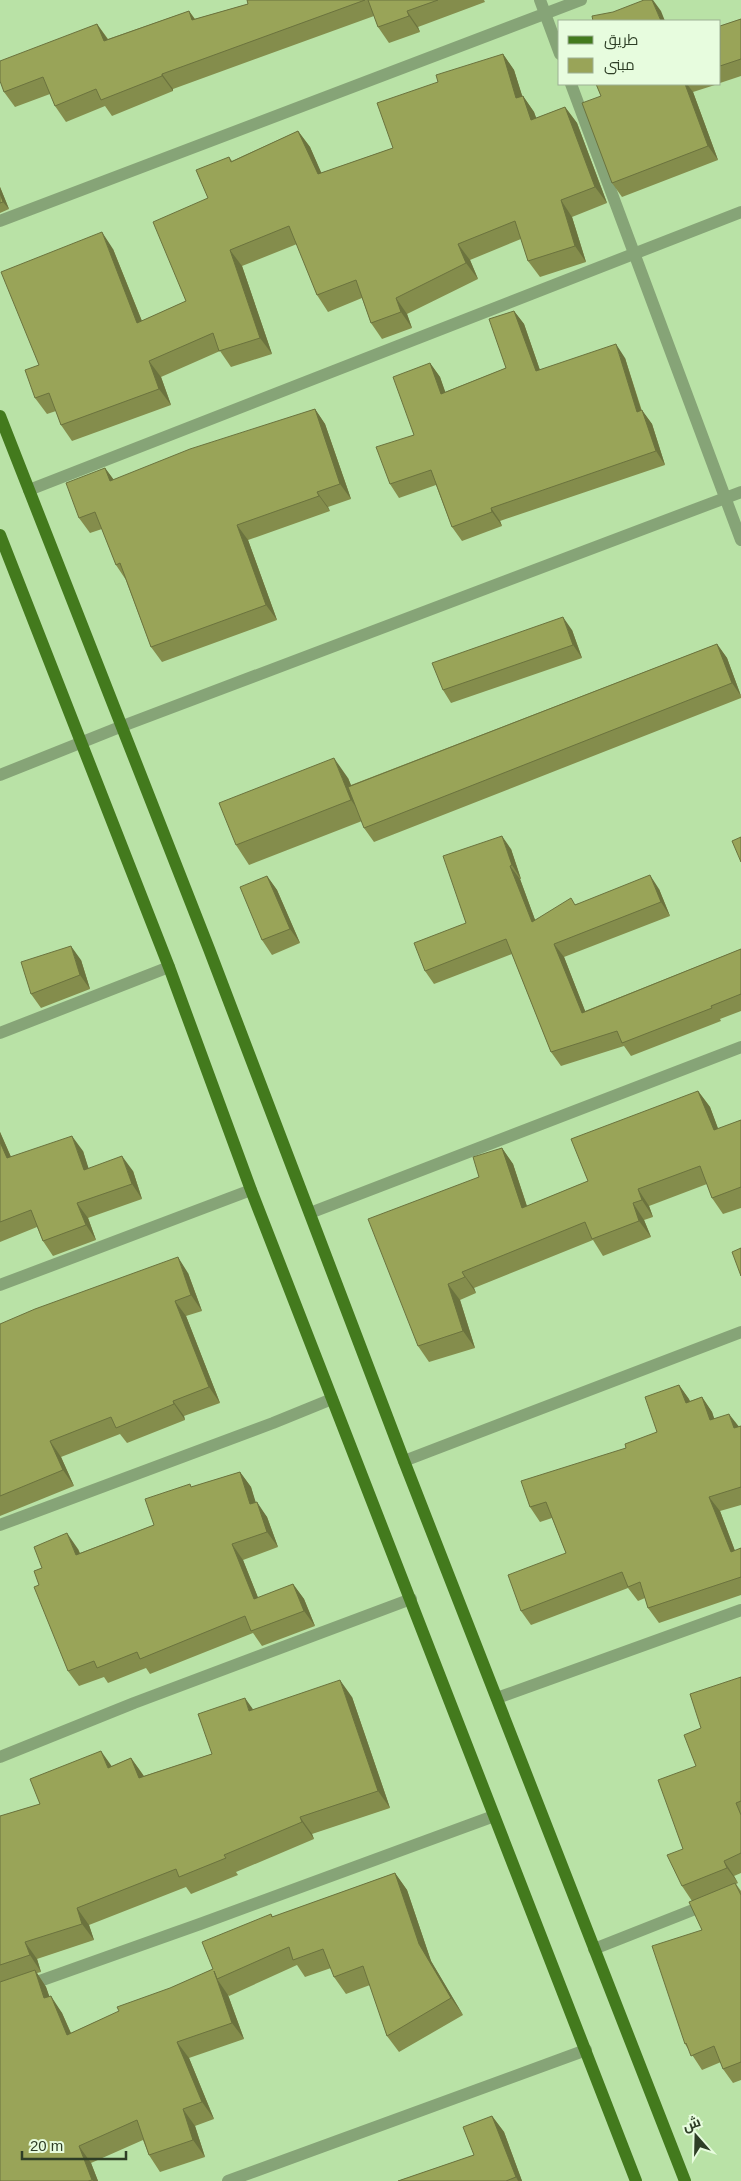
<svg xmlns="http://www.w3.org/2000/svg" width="741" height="2181" font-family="Helvetica,Cairo,sans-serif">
	<rect width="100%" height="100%" fill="#b9e2a6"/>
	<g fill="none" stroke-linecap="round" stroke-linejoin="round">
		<!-- minor -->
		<path stroke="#86a477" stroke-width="12" d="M540,0L560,54
			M571,84L741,540
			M0,221L581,0
			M29,490L741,212
			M120,727L741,492
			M0,1033L169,967
			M310,1213L741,1047
			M0,1285L251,1190
			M404,1461L741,1332
			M0,1525L273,1423L332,1399
			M497,1698L741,1610
			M0,1757L134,1703L411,1599
			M594,1949L708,1904
			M0,1995L200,1924L494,1816
			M228,2181L586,2050"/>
		<!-- tertiary -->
		<path stroke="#86a477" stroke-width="12" d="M0,775L120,727"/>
		<!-- primary -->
		<path stroke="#437a1d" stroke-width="12" d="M0,416L209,949L404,1461L685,2181
			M0,535L169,967L251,1190L636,2181"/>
	</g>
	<!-- wall -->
	<path fill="#848d4c" d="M248,0H484L485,2L418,27L420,32L389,43L378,27L374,16L173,89V91L112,116L105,106L66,122L55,106L50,94L15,107L4,92L97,24L108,39L189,11L195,19L248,4Z
		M741,19V76L720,83V26Z
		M503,54L514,70L522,96H523L534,112L536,118L565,107L577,123L607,203L572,217L586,262L540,277L528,261L521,239L470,260L478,279L407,314L412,328L382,339L371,323L362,298L328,312L317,295L297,244L242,266L272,354L231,367L220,351L161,377L171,405L72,441L61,425L56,411L47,414L35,398L39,365L113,249L142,321L186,301L208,198L229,157L232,161L298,131L310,147L321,173L393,148L438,82Z
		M596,84H718L693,92L718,160L622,197L612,183L601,96Z
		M0,187L9,209L0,213Z
		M514,311L524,324L540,370L625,358L642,411L652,424L665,465L500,521L502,526L462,541L452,527L436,485L399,498L390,484L414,435L430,363L440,377L445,392L506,368Z
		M315,409L325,424L351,499L328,507L330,511L248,540L277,620L162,662L151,647L126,580L116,565L102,529L90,533L79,518L105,468L114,480Z
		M572,630L582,658L451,703L443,690Z
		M717,644L727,658L741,696V698L374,842L364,828L362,821L249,865L236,845L348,778L351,785Z
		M511,849L521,879H520L535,920L576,904L659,889L670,916L564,957L585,1011L741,949V1011L720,1019L721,1021L631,1056L624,1046L561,1066L551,1052L512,954L434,984L425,971L466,923Z
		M267,876L277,890L300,943L272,955L262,940Z
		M81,960L90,989L41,1008L31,994Z
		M698,1091L710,1107L718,1129L741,1120V1208L723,1214L712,1198L707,1184L649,1206L653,1217L644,1220L651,1237L603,1256L593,1240L474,1288L476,1293L460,1300L475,1348L429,1362L418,1346L479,1177L502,1148L513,1164L527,1206L588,1181Z
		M0,1132L11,1157L83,1151L88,1168L133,1171L142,1199L88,1218L96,1240L53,1256L43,1241L37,1227L0,1242Z
		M188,1273L202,1311L186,1316L220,1403L184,1416L185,1420L127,1443L120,1434L61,1457L74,1486L0,1516V1324Z
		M679,1385L690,1401L702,1397L712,1412L714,1419L739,1427L741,1426V1505L720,1511L735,1551L741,1548V1595L659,1623L648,1608L645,1598L638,1601L628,1588L531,1625L521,1611L566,1553L552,1518L540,1522L530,1507L626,1448L657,1432Z
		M240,1472L251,1487L255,1502L267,1517L278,1547L243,1560L258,1598L293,1584L304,1599L315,1626L262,1646L253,1633L150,1674L146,1668L108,1683L104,1677L79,1686L68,1671L39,1585L42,1568L78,1549L80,1553L154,1525L192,1487Z
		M741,1677V1873L734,1876L738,1883L736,1884L741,1891V2080L733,2083L723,2069L721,2062L702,2070L685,2044L702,1930L692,1901L682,1886L683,1849L696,1766L701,1728Z
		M352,1697L390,1808L312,1834L314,1839L236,1872L238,1875L191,1894L186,1887L89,1925L94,1940L37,1959L41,1972L37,1973L46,1987L49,1996L62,2013L71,2033L213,1969L271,1914L273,1917L395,1873L407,1890L431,1961L463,2015L399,2052L387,2036L370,1985L346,1994L334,1977L331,1968L305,1977L297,1965L229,1996L228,1995L244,2039L189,2058L214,2119L195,2126L205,2157L160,2172L149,2155L143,2140L91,2163L98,2181H0V1816L40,1804L112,1766L131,1758L144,1776L212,1754L253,1710Z
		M492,2116L504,2132L522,2181H398L474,2155Z"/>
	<!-- shaded-wall -->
	<path fill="#6b733e" d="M652,0H653L661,11L665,21H661Z
		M189,11L200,27L192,20Z
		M407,11L418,27L420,32L409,16Z
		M97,24L108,40L104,41Z
		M503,54L514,70L528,114L516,98Z
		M162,74L173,89V91L162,76Z
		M685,84H687L693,92L718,160L708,146Z
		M523,96L534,112L543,136L531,120Z
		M565,107L577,123L607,203L595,187Z
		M298,131L310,147L329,190L318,174Z
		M0,187L9,209L3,202L0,193Z
		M561,200L572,217L586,262L575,246Z
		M102,232L113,249L149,339L137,323Z
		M458,244L470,260L478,279L466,263Z
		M230,250L242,266L272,354L260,338Z
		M396,298L407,314L412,328L401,312Z
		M514,311L524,324L545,385L536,371Z
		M616,344L625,358L646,426L637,412Z
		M149,361L161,377L171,405L159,389Z
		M430,363L440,377L451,408L441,394Z
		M315,409L325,424L351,499L340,484Z
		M642,410L652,424L665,465L656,451Z
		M105,468L116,483L110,481Z
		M317,492L328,507L330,511L319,496Z
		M491,508L500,521L502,526L492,512Z
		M237,525L248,540L277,620L266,605Z
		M563,617L572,630L582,658L573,645Z
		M717,644L727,658L741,696L732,683Z
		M334,758L348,778L365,820L351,800Z
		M502,836L511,849L521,879L512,865Z
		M510,866L520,879L541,936L532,922Z
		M650,875L659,889L670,916L661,902Z
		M267,876L277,890L300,943L290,929Z
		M554,944L564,957L591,1026L582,1013Z
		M71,946L81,960L90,989L80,975Z
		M698,1091L710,1107L725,1147L714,1130Z
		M0,1132L18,1173L7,1158L0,1142Z
		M72,1136L83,1151L94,1185L84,1170Z
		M502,1148L513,1164L533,1225L522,1208Z
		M122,1156L133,1171L142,1199L132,1184Z
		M638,1189L649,1206L653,1217L642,1200Z
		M77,1203L88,1218L96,1240L86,1225Z
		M633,1203L644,1220L651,1237L639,1221Z
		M178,1257L188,1273L202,1311L191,1295Z
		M462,1272L474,1288L476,1293L465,1277Z
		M448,1284L460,1300L475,1348L463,1331Z
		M175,1301L186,1316L220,1403L209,1387Z
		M679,1385L689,1399L696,1417L686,1403Z
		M702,1397L712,1412L720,1435L710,1420Z
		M173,1401L184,1416L185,1420L174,1404Z
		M729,1414L740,1428H734Z
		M50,1441L61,1457L74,1486L63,1470Z
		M240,1472L251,1487L261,1519L250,1504Z
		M709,1497L720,1511L741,1567L731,1552Z
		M257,1502L267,1517L278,1547L267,1532Z
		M67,1533L78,1549L86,1570L76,1555Z
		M232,1544L243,1560L265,1615L254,1599Z
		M293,1584L304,1599L315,1626L304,1611Z
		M340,1680L352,1697L390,1808L378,1791Z
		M245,1698L257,1715L249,1711Z
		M101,1751L113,1768H108Z
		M131,1758L143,1775L151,1795L139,1778Z
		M300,1817L312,1834L314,1839L302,1822Z
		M724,1861L734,1876L738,1883L727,1868Z
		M395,1873L407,1890L431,1961L463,2015L451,1998L419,1944Z
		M77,1908L89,1925L94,1940L82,1924Z
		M25,1942L37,1959L41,1972L30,1955Z
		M35,1970L46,1987L56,2015L44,1998Z
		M214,1971L217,1979L228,1995L244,2039L232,2023Z
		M51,1996L62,2013L79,2052L67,2035Z
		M177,2042L189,2058L214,2119L202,2102Z
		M183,2109L195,2126L205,2157L193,2140Z
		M492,2116L504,2132L522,2181H518L516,2177Z
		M79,2146L91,2163L98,2181H93L92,2180Z"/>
	<!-- building -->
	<path fill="#99a458" stroke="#6b733e" d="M247,0H365L162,74V76L101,100L96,89L55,106L43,77L4,92L0,81V61L97,24L104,41L189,11L192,20L248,4Z
		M368,0H438L407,11L409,16L378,27Z
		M644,0H652L661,21H593L592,16L613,12Z
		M741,19V59L720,66V26Z
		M503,54L516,98L523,96L531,120L565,107L595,187L561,200L575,246L528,261L515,221L458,244L466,263L396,298L401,312L371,323L356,280L317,295L289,226L230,250L260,338L219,351L213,333L149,361L159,389L61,425L49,393L35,398L25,370L39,365L1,272L102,232L137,323L186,301L153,222L208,198L196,170L229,157L231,162L298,131L318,174L393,148L377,103L438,82L436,75Z
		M596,84H685L708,146L612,183L582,103L601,96Z
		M0,193L3,202L0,203Z
		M514,311L536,371L616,344L637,412L642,410L656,451L491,508L492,512L452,527L431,470L390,484L376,447L414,435L393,377L430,363L441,394L506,368L489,319Z
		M315,409L340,484L317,492L319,496L237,525L266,605L151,647L120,563L116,565L95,512L79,518L66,483L105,468L110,481L190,449Z
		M563,617L573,645L443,690L432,663Z
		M717,644L732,683L364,828L348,787Z
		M334,758L351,800L236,845L219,803Z
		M502,836L512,865L510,866L532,922L571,898L575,905L650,875L661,902L554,944L582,1013L741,949V994L711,1006L712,1008L622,1043L617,1031L551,1052L506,939L425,971L414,943L466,923L443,856Z
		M741,837V862L732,841Z
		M267,876L290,929L262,940L240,887Z
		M71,946L80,975L31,994L21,962Z
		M698,1091L714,1130L741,1120V1187L712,1198L700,1166L638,1189L642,1200L633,1203L639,1221L592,1239L585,1222L462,1272L465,1277L448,1284L463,1331L418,1346L368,1219L479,1177L473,1157L502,1148L522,1208L588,1181L571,1139Z
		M72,1136L84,1170L122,1156L132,1184L77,1203L86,1225L43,1241L31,1210L0,1222V1142L7,1158Z
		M741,1248V1276L732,1252Z
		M178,1257L191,1295L175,1301L209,1387L173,1401L174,1404L116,1428L111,1417L50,1441L63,1470L0,1496V1324L35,1309Z
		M679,1385L686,1403L702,1397L710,1420L729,1414L734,1428L741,1426V1487L709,1497L731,1552L741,1548V1577L648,1608L640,1582L628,1587L622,1572L521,1611L508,1575L566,1553L546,1502L530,1507L521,1481L626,1448L625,1444L657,1432L645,1397Z
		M240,1472L250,1504L257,1502L267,1532L232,1544L254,1599L293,1584L304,1611L251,1631L245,1616L140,1659L137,1652L97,1668L94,1661L68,1671L34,1587L39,1585L34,1571L42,1568L34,1547L67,1533L76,1555L154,1525L145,1499L190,1484L191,1487Z
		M741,1677V1801L736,1803L741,1815V1853L724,1861L727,1868L682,1886L667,1855L683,1849L658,1780L696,1766L684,1735L701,1728L690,1694Z
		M340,1680L378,1791L300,1817L302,1822L224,1855L226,1858L179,1877L176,1869L77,1908L82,1924L25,1942L30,1955L0,1965V1816L40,1804L30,1779L101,1751L108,1768L131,1758L139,1778L212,1754L198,1714L245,1698L249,1711Z
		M395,1873L419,1944L451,1998L387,2036L363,1966L334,1977L323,1949L293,1960L289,1947L217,1979L214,1971L232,2023L177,2042L202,2102L183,2109L193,2140L149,2155L137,2120L79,2146L92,2180L88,2181H0V1982L35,1970L44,1998L51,1996L67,2035L119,2011L117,2007L170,1988L213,1969L202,1942L271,1914L272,1917Z
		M735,1883L741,1895V2062L723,2069L714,2046L691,2056L686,2043L685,2044L652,1946L702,1930L689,1902Z
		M492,2116L516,2177L506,2181H398L474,2155L463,2127Z"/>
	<!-- legend -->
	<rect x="558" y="20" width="162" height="65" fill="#e7fcde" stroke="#9db094"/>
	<rect x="568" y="36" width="25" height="8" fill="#437a1d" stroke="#9db094"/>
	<text x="604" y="45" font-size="15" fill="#2e3e26">طريق</text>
	<rect x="568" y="58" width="25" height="15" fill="#99a458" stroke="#9db094"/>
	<text x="604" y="70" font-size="15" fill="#2e3e26">مبنى</text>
	<!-- north arrow -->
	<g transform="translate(696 2136) rotate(340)" stroke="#e7fcde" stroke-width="4" paint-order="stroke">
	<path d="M0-4L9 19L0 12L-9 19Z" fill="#2e3e26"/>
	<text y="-8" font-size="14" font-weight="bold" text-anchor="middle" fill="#2e3e26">ش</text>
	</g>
	<!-- scale -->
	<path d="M22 2151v8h104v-8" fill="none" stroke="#2e3e26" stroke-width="2.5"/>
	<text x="30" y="2151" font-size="15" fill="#2e3e26" stroke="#e7fcde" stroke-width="4" paint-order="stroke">20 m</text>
</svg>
